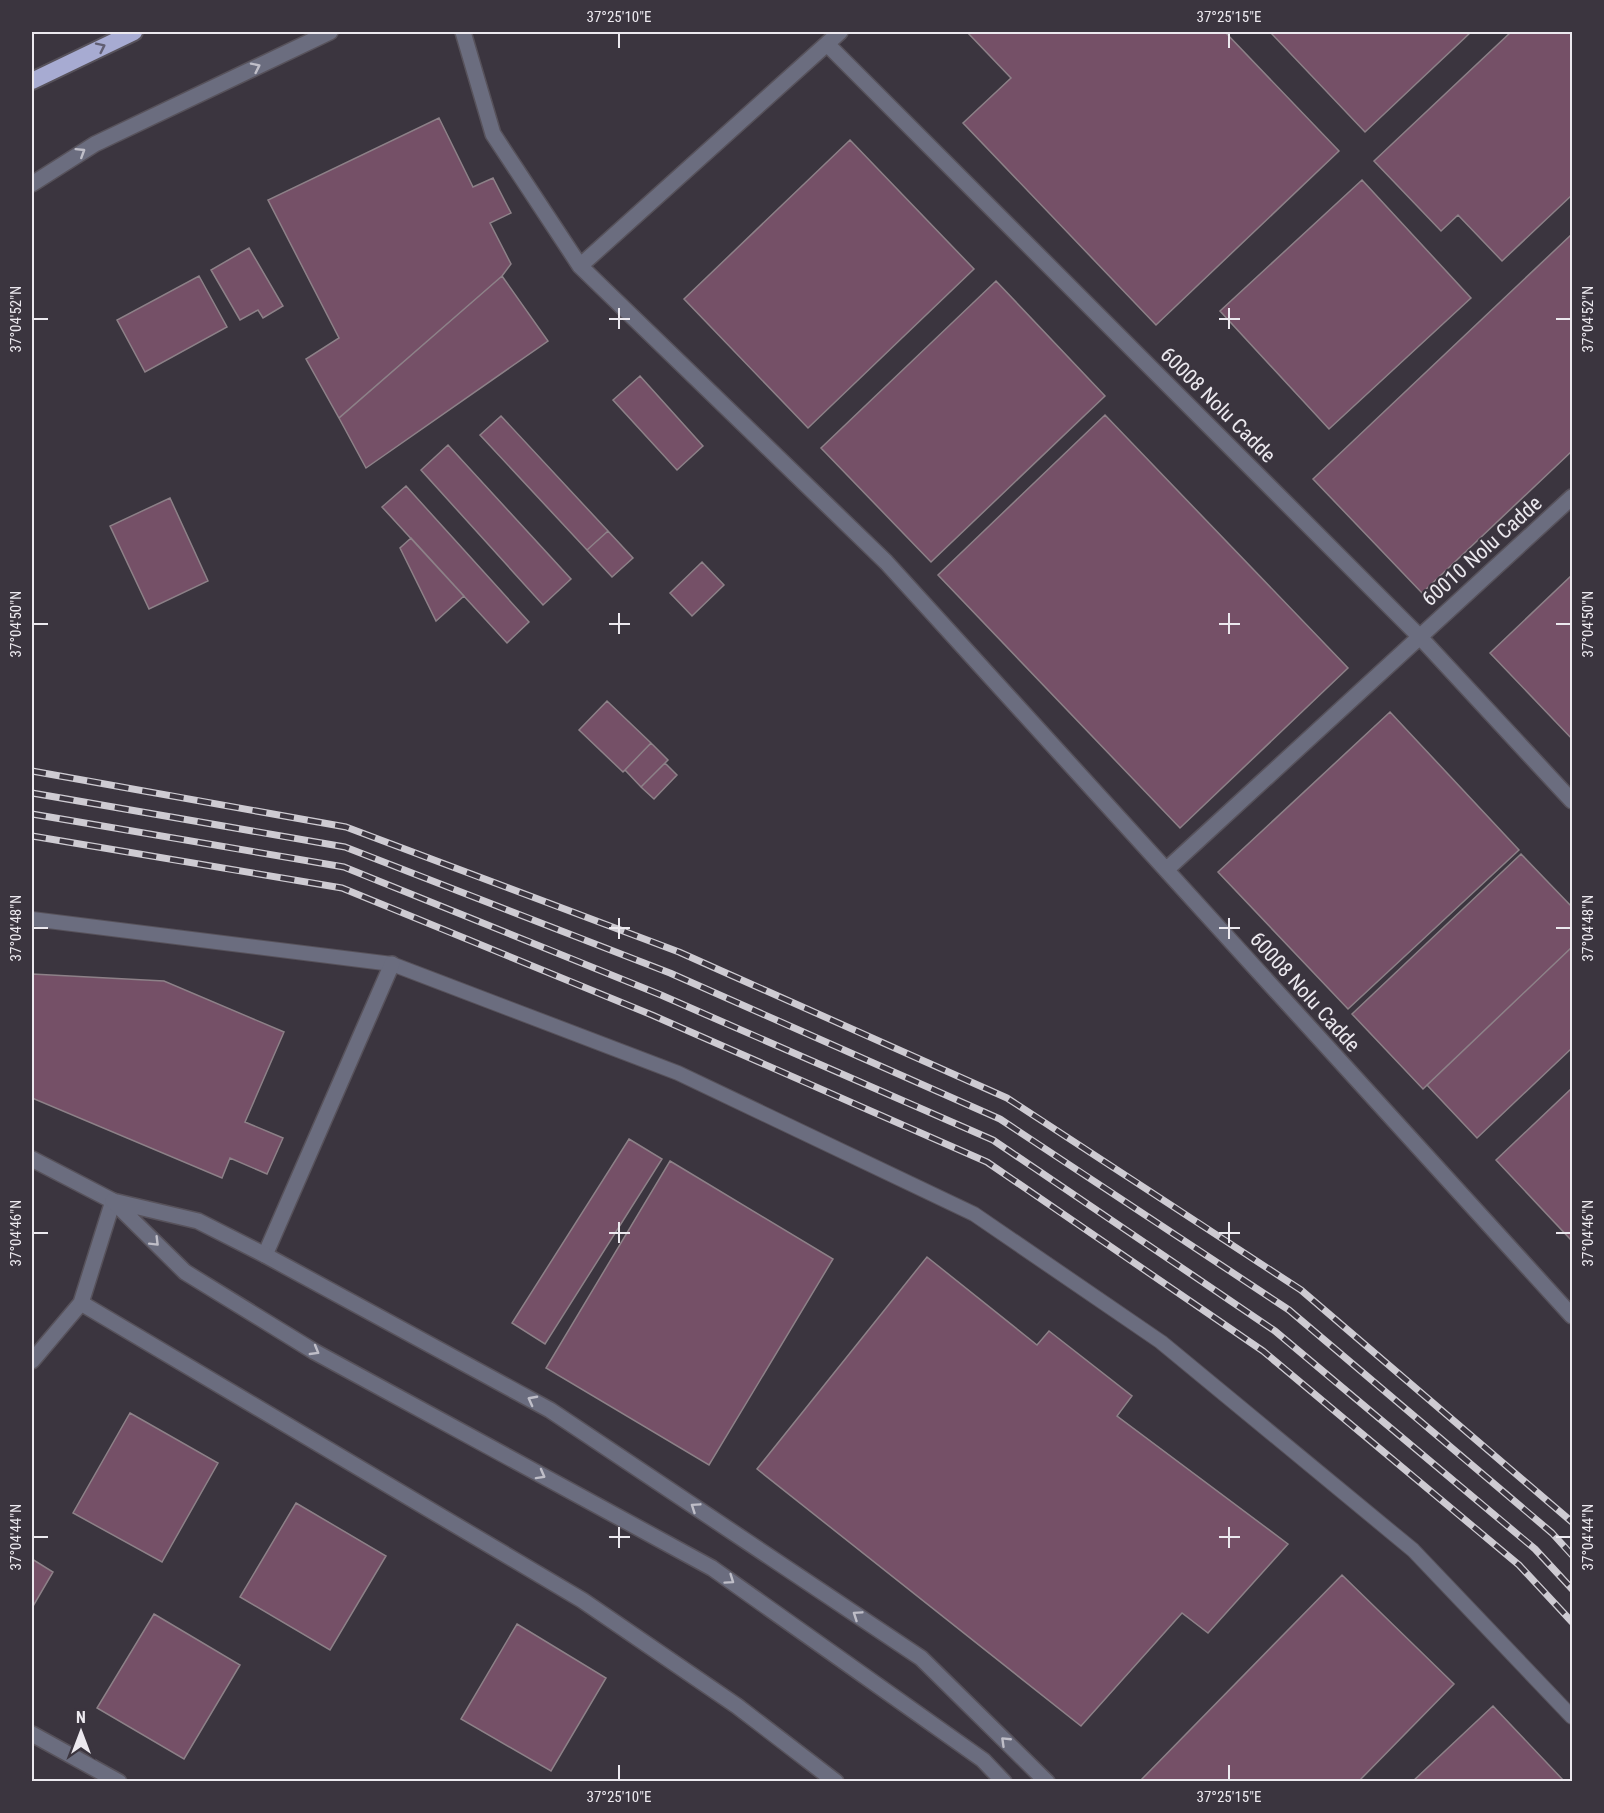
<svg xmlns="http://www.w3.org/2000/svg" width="1604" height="1813" font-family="'Roboto Condensed',sans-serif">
	<rect width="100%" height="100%" fill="#3b353f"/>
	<!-- building -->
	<path fill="#755067" stroke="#8d8188" stroke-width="1.5" d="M967,32H1225L1339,151L1156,325L963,123L1011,78Z
		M1270,32H1471L1365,132Z
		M1511,32H1572V195L1502,261L1458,215L1441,231L1374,161Z
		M439,118L473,187L493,178L511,213L490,223L511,264L502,276L339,418L306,359L339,338L268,200Z
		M850,140L974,269L808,428L684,299Z
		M1362,180L1471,298L1329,429L1220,311Z
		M1572,234V451L1422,593L1313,479Z
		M249,248L283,306L263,318L258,310L240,320L211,270Z
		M199,276L227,327L145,372L117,320Z
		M502,276L548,341L366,468L339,418Z
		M996,281L1105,396L931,562L821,448Z
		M640,376L703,446L677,470L613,400Z
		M1105,415L1348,668L1180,828L938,575Z
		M501,416L608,531L587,550L480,435Z
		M448,445L571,579L543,605L421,470Z
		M406,486L529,622L507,643L382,507Z
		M170,498L208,581L149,609L110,526Z
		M608,531L633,558L612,577L587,550Z
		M411,538L464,596L436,621L400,548Z
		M702,562L724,585L692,616L670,593Z
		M1572,575V739L1490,653Z
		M607,701L651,743L623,772L579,730Z
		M1390,712L1519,850L1348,1009L1218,872Z
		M651,743L668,760L641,787L625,770Z
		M665,763L677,775L654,799L641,787Z
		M1521,854L1572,907V947L1423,1089L1352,1014Z
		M1572,947V1048L1477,1138L1427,1085Z
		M32,974L164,981L284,1032L245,1122L283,1138L267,1174L230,1158L222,1178L32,1098Z
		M1572,1088V1241L1496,1160Z
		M629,1139L662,1159L545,1344L512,1323Z
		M670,1161L833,1259L709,1465L546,1368Z
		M927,1257L1037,1345L1049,1331L1132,1396L1117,1416L1288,1544L1208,1633L1182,1613L1081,1726L757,1469Z
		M130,1413L218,1463L162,1562L73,1513Z
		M296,1503L386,1556L330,1650L240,1597Z
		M32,1559L53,1572L32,1608Z
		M1342,1575L1454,1684L1358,1782H1139Z
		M154,1614L240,1665L184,1759L97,1708Z
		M517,1624L606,1678L551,1771L461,1719Z
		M1493,1706L1565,1782H1412Z"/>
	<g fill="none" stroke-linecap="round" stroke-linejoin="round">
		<!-- service casing -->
		<g stroke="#57525b" stroke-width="16">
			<path id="service" d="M32,919L392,964L678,1073L974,1214L1161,1342L1413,1550L1572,1717"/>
		</g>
		<!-- minor casing -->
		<g stroke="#57525b" stroke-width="18">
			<path id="minor" d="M463,32L493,134L580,266L886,562L1572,1316
				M827,44L1419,636L1572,801
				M32,184L95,144L330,32
				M580,266L840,32
				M1166,870L1572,497
				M32,1159L113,1201L81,1303L32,1361
				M265,1255L392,964
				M81,1303L582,1600L737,1706L836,1782
				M32,1734L119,1782"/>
		</g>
		<!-- tertiary casing -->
		<g stroke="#57525b" stroke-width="18">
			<path id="tertiary" d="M113,1201L198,1221L265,1255L550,1410L921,1658L1047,1782
				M113,1201L185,1272L315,1352L712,1568L983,1760L1004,1782"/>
		</g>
		<!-- trunk casing -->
		<g stroke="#57525b" stroke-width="20">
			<path id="trunk" d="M32,81L134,32"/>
		</g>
		<!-- service -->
		<use href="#service" stroke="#6b6d7f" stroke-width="14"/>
		<!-- minor -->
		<use href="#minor" stroke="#6b6d7f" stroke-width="15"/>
		<!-- tertiary -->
		<use href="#tertiary" stroke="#6b6d7f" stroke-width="15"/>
		<!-- trunk -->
		<use href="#trunk" stroke="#a7abd2" stroke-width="16"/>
		<!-- rail casing -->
		<g stroke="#cecbd2" stroke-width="7">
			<path id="rail" d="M32,771L346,827L679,952L1007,1098L1301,1290L1572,1522
				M32,793L345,847L670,973L1000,1119L1289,1310L1552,1533L1572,1555
				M32,814L344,867L661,995L993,1140L1275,1331L1535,1549L1572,1589
				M32,836L342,888L652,1015L987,1162L1263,1351L1519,1565L1572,1622"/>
		</g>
		<!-- rail -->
		<use href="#rail" stroke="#3b353f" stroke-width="4.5" stroke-dasharray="14" stroke-linecap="butt"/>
	</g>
	<!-- one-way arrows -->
	<defs><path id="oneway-chevron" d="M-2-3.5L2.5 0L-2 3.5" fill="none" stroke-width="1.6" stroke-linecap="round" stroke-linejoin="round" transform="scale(1.5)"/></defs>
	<use stroke="#615e72" href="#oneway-chevron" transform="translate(101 47) rotate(-26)"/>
	<g stroke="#bfbec8">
		<use href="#oneway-chevron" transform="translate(256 67) rotate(-26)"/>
		<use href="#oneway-chevron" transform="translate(81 152) rotate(-32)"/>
		<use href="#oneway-chevron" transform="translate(155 1242) rotate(45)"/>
		<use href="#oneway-chevron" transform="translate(315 1351) rotate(30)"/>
		<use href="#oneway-chevron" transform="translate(532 1400) rotate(-152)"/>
		<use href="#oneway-chevron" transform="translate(541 1475) rotate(29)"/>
		<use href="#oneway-chevron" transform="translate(695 1507) rotate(-146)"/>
		<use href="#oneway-chevron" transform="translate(730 1580) rotate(35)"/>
		<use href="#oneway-chevron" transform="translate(857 1615) rotate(-146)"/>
		<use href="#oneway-chevron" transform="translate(1005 1741) rotate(-136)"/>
	</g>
	<!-- ticks -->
	<path fill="none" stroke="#ece9ef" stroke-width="2" d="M619,33V48M1229,33V48M619,308V329M1229,308V329M33,319H48M609,319H630M1219,319H1240M1556,319H1571M619,613V634M1229,613V634M33,624H48M609,624H630M1219,624H1240M1556,624H1571M619,918V939M1229,918V939M33,928H48M609,928H630M1219,928H1240M1556,928H1571M619,1222V1243M1229,1222V1243M33,1233H48M609,1233H630M1219,1233H1240M1556,1233H1571M619,1527V1548M1229,1527V1548M33,1537H48M609,1537H630M1219,1537H1240M1556,1537H1571M619,1765V1780M1229,1765V1780"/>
	<g text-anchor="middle" stroke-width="4.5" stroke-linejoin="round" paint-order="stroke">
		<!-- street labels -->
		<g font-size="21" fill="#ece9ef" stroke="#3b353f">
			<text transform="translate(1218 405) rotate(45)" y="7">60008 Nolu Cadde</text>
			<text transform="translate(1482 551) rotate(-42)" y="7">60010 Nolu Cadde</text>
			<text transform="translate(1305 992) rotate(48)" y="7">60008 Nolu Cadde</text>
		</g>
	</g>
	<!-- border -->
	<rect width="1604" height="1813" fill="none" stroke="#3b353f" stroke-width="66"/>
	<!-- north arrow -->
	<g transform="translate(81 1732)" stroke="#3b353f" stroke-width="4.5" paint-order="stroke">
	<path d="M0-4.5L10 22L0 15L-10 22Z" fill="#ece9ef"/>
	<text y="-9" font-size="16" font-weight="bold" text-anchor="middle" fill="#ece9ef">N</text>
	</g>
	<rect x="33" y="33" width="1538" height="1747" fill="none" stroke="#ece9ef" stroke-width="2"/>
	<g font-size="15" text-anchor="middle" fill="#ece9ef">
		<text x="619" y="22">37°25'10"E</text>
		<text x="1229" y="22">37°25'15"E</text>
		<text transform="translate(16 319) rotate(-90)" y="5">37°04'52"N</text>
		<text transform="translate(1588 319) rotate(-90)" y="5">37°04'52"N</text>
		<text transform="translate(16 624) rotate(-90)" y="5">37°04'50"N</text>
		<text transform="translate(1588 624) rotate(-90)" y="5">37°04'50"N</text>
		<text transform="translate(16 928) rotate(-90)" y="5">37°04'48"N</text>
		<text transform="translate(1588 928) rotate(-90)" y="5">37°04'48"N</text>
		<text transform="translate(16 1233) rotate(-90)" y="5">37°04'46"N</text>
		<text transform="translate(1588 1233) rotate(-90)" y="5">37°04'46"N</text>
		<text transform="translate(16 1537) rotate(-90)" y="5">37°04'44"N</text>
		<text transform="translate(1588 1537) rotate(-90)" y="5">37°04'44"N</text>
		<text x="619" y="1802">37°25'10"E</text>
		<text x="1229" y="1802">37°25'15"E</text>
	</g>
</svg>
